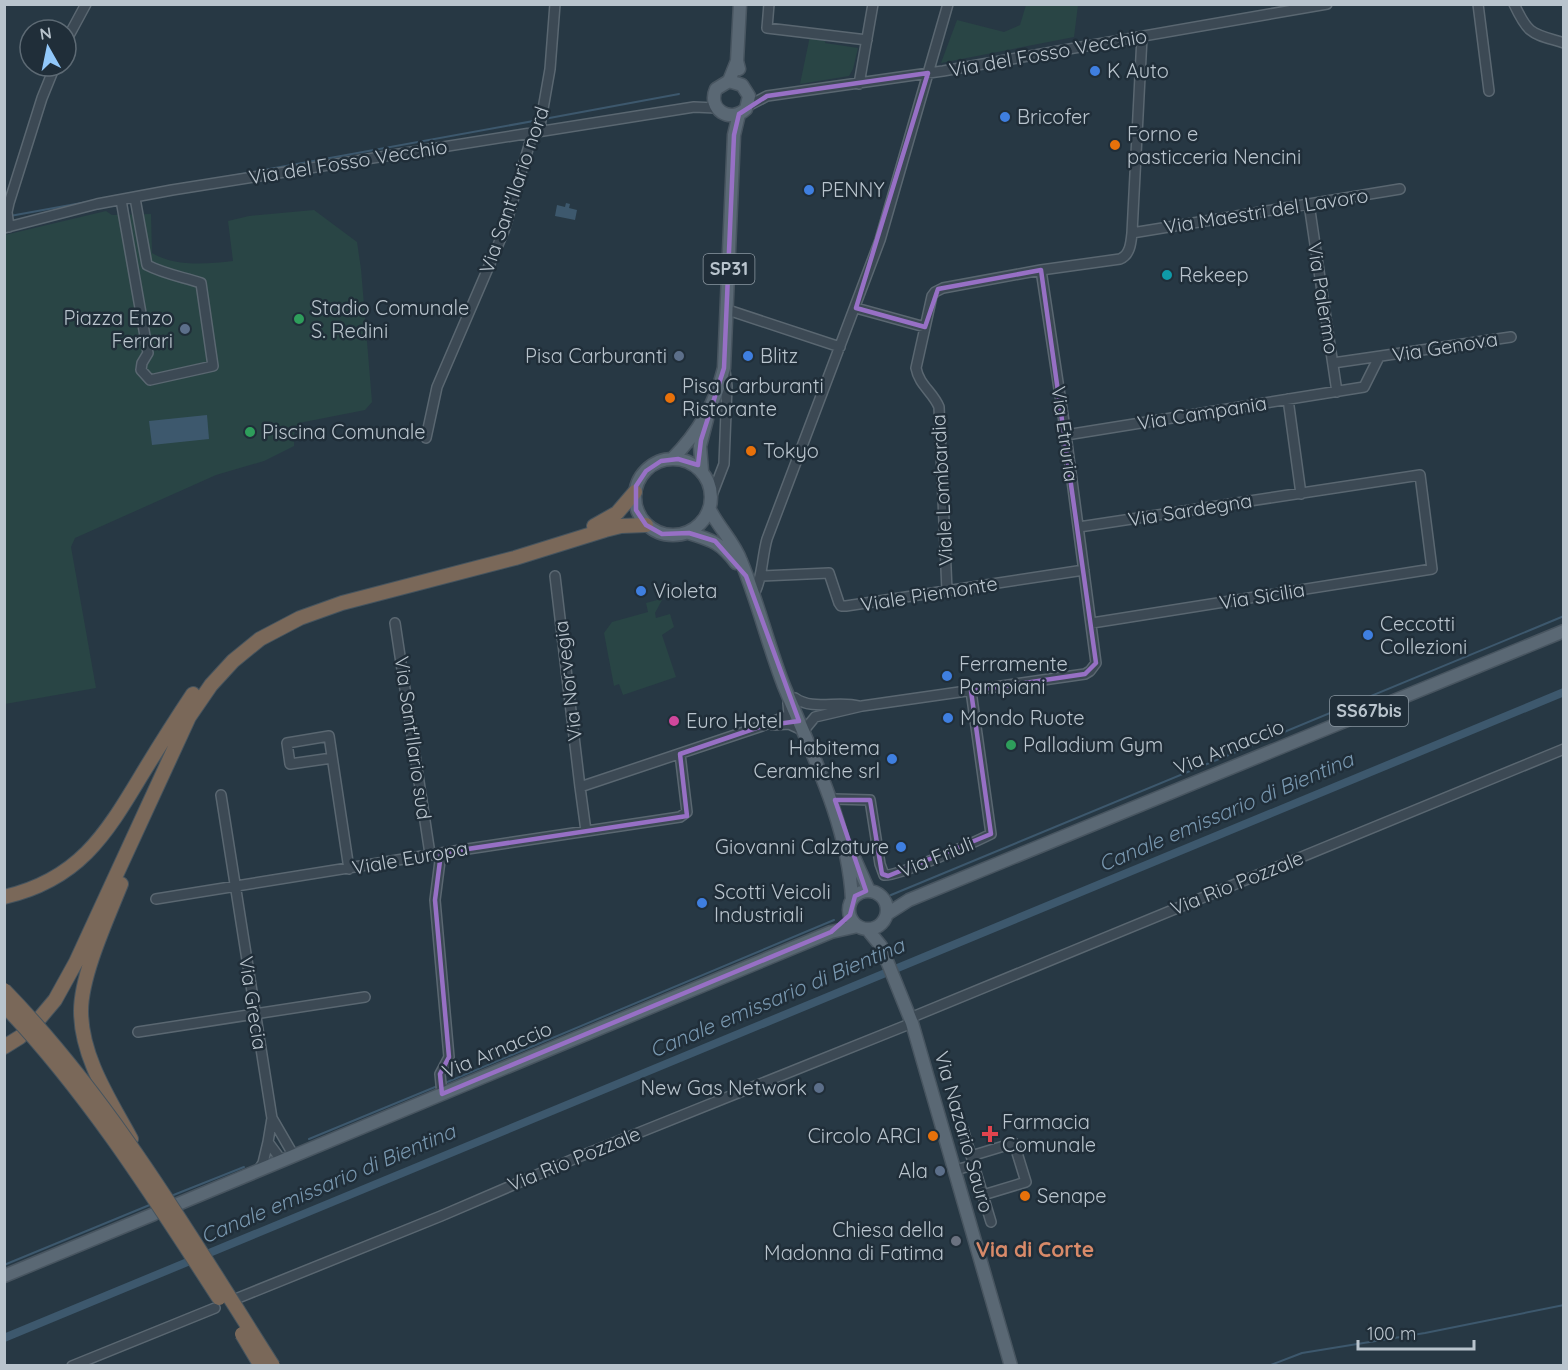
<svg xmlns="http://www.w3.org/2000/svg" width="1568" height="1370" font-family="Quicksand,sans-serif">
	<rect width="100%" height="100%" fill="#273844"/>
	<!-- green -->
	<path fill="#294545" d="M1026,5H1078L1074,37L941,63L957,20L1004,32L1020,25Z
		M810,36L826,39L825,43L858,48L853,69L849,76L800,84Z
		M314,210L357,242L361,269L372,402L365,410L299,423L294,434V446L264,461L216,475L75,538L71,547L96,688L5,704V235L106,211L112,215L151,214L152,253C175,267 207,264 233,261L228,221L249,216Z
		M658,588L662,600L655,613L656,618L670,614L674,627L662,635L676,677L623,695L619,684L614,686L604,633L612,622L648,612L646,603L657,600Z"/>
	<!-- water -->
	<path fill="#3d586d" d="M566,203L570,204L569,208L577,210L575,220L555,216L557,205L565,207Z
		M207,415L209,439L152,445L149,421Z"/>
	<g fill="none" stroke-linecap="round" stroke-linejoin="round">
		<!-- stream -->
		<path stroke="#3d586d" stroke-width="2" d="M544,119L679,94
			M220,178L539,120
			M10,216L87,202
			M891,895L1564,616
			M445,1083L834,920
			M309,1139L440,1085
			M171,1196L244,1167
			M4,1265L152,1204
			M1268,1366L1302,1353L1425,1333L1564,1305"/>
		<!-- canal -->
		<path stroke="#3d586d" stroke-width="8" d="M4,1338L1564,692"/>
		<!-- minor casing -->
		<g stroke="#5a6771" stroke-width="12">
			<path id="minor" d="M769,4L767,28L867,40
				M1478,4L1489,91
				M1514,4C1529,36 1532,33 1564,43
				M66,41L86,4
				M859,84L873,4
				M748,106L767,96L943,71L1327,4
				M121,200L148,353L142,363L141,370L150,380L213,366L201,283C183,277 164,274 147,265L135,198
				M1309,204L1337,392
				M9,227L7,212L9,203L42,98L55,66
				M4,228L97,204L172,190L694,107L716,108
				M1132,233L1400,189
				M856,308L925,327
				M728,310L840,347
				M1333,363L1511,337
				M1288,399L1301,494
				M1066,435L1364,387L1379,357
				M426,438L437,387L504,231L533,132L540,126L550,69L555,4
				M712,495L724,464L727,386L725,371
				M1079,527L1420,475L1432,569L1092,623
				M555,576L580,787
				M761,576L829,573L839,603L841,606H846L1084,570
				M947,591L939,407C933,392 919,385 916,368L932,296L935,292L943,288L1041,270
				M753,595C762,583 762,556 767,539L880,240L948,4
				M395,623L430,854
				M795,698C813,711 838,700 859,706
				M773,725L789,724L802,730
				M806,728L815,717L862,706L1085,674L1090,671L1096,663L1066,435L1041,270L1120,259C1130,255 1131,243 1132,233L1142,37
				M332,758L290,764L287,743L329,736L349,869
				M221,795L271,1112L272,1118L294,1156
				M834,799L870,800L880,864L884,875C897,877 975,842 991,834L971,691
				M586,831L580,787L762,726L789,715L788,703
				M441,853L435,900L449,1057L440,1074L442,1094
				M156,899L441,853L680,817L687,812L680,754
				M910,1018L1564,749
				M138,1032L365,997
				M272,1118L268,1142L279,1157L286,1160
				M963,1129L991,1222
				M971,1156L1014,1143L1026,1182L983,1195
				M955,1170L974,1165
				M258,1171L263,1163L268,1142
				M238,1298L441,1216L576,1158L912,1023
				M72,1366L215,1308"/>
		</g>
		<!-- major casing -->
		<g stroke="#485560" stroke-width="15">
			<path id="major" d="M739,69L737,61L740,4
				M729,81L742,85L749,96L746,109C730,124 707,109 716,89L729,81L737,61
				M635 497a38 38 0 1 1 76 0a38 38 0 1 1-76 0Z
				M672,459C697,434 716,402 724,368L734,135L739,114
				M702,471L700,446L707,419
				M710,510C719,528 734,542 741,561C758,602 768,645 784,686C812,754 848,825 852,899
				M689,533C712,540 721,543 736,563
				M852,853L869,891
				M849 910a19 19 0 1 1 38 0a19 19 0 1 1-38 0Z
				M887,914L909,900L1564,631
				M867,929L881,946L912,1023L1011,1366
				M178,1204L831,932L858,926
				M4,1276L154,1214"/>
		</g>
		<!-- highway casing -->
		<g stroke="#46545e" stroke-width="16">
			<path id="highway" d="M594,526L617,513L635,492
				M121,884C107,919 81,975 81,1011C81,1057 110,1100 131,1139
				M4,897C78,880 105,836 141,776C158,748 175,721 193,694
				M39,1019L55,1000L76,962L189,717L211,685L233,661L260,639L300,618L342,603L515,558L605,530L621,526L646,525
				M4,1047L20,1037"/>
		</g>
		<!-- minor -->
		<use href="#minor" stroke="#3c4954" stroke-width="9"/>
		<!-- major -->
		<use href="#major" stroke="#5a6874" stroke-width="12"/>
		<!-- highway -->
		<use href="#highway" stroke="#7a6859" stroke-width="14"/>
		<!-- highway-bridge casing -->
		<g stroke="#46545e" stroke-width="16" stroke-linecap="butt">
			<path id="highway-bridge" d="M4,990C112,1101 190,1236 273,1366
				M4,1005C88,1093 153,1196 219,1298
				M242,1334L261,1366"/>
		</g>
		<!-- highway-bridge -->
		<use href="#highway-bridge" stroke="#7a6859" stroke-width="14"/>
	</g>
	<!-- marked area -->
	<path fill="none" stroke="#9770c5" stroke-width="4.5" stroke-linejoin="round" d="M928,73L856,308L925,327L938,289L1041,270L1096,663L1085,674L971,691L991,834L888,876L882,874L870,800H835L866,891L855,896L850,915L831,932L442,1094L440,1074L449,1057L435,900L441,853L687,816L680,754L762,726L799,721L746,576L715,541L689,533L662,534L646,525L636,510V486L646,471L661,461L678,459L698,465L701,440L724,368L734,135L739,114L767,96Z"/>
	<!-- markers -->
	<g fill="#3f7fe0" stroke="#202e39" stroke-width="2">
		<circle cx="1095" cy="71" r="6"/>
		<circle cx="1005" cy="117" r="6"/>
		<circle cx="809" cy="190" r="6"/>
		<circle cx="748" cy="356" r="6"/>
		<circle cx="641" cy="591" r="6"/>
		<circle cx="1368" cy="635" r="6"/>
		<circle cx="947" cy="676" r="6"/>
		<circle cx="948" cy="718" r="6"/>
		<circle cx="892" cy="759" r="6"/>
		<circle cx="901" cy="847" r="6"/>
		<circle cx="702" cy="903" r="6"/>
	</g>
	<g fill="#e8710a" stroke="#202e39" stroke-width="2">
		<circle cx="1115" cy="145" r="6"/>
		<circle cx="670" cy="398" r="6"/>
		<circle cx="751" cy="451" r="6"/>
		<circle cx="933" cy="1136" r="6"/>
		<circle cx="1025" cy="1196" r="6"/>
	</g>
	<circle fill="#0f9aa8" stroke="#202e39" stroke-width="2" cx="1167" cy="275" r="6"/>
	<g fill="#2e9e5b" stroke="#202e39" stroke-width="2">
		<circle cx="299" cy="319" r="6"/>
		<circle cx="250" cy="432" r="6"/>
		<circle cx="1011" cy="745" r="6"/>
	</g>
	<g fill="#5c6f8a" stroke="#202e39" stroke-width="2">
		<circle cx="185" cy="329" r="6"/>
		<circle cx="679" cy="356" r="6"/>
		<circle cx="819" cy="1088" r="6"/>
		<circle cx="940" cy="1171" r="6"/>
	</g>
	<circle fill="#d1479c" stroke="#202e39" stroke-width="2" cx="674" cy="721" r="6"/>
	<path fill="#e0444e" stroke="#202e39" stroke-width="2" d="M987 1125h6v6h6v6h-6v6h-6v-6h-6v-6h6z"/>
	<circle fill="#6b7280" stroke="#202e39" stroke-width="2" cx="956" cy="1241" r="6"/>
	<g text-anchor="middle" stroke-width="5" stroke-linejoin="round" paint-order="stroke">
		<!-- shield labels -->
		<g fill="#202e39" stroke="#8b97a1" stroke-width="1.5">
			<rect x="703.5" y="254" width="51" height="30" rx="4.5"/>
			<rect x="1330" y="696" width="78" height="30" rx="4.5"/>
		</g>
		<g font-size="18" font-weight="bold" fill="#b9c4cd">
			<text x="729" y="275">SP31</text>
			<text x="1369" y="717">SS67bis</text>
		</g>
		<!-- street labels -->
		<g font-size="20" fill="#b9c4cd" stroke="#202e39">
			<text transform="translate(1048 53) rotate(-10)" y="7">Via del Fosso Vecchio</text>
			<text transform="translate(348 162) rotate(-9)" y="7">Via del Fosso Vecchio</text>
			<text transform="translate(514 190) rotate(-71)" y="7">Via Sant'Ilario nord</text>
			<text transform="translate(1266 211) rotate(-9)" y="7">Via Maestri del Lavoro</text>
			<text transform="translate(1323 298) rotate(81)" y="7">Via Palermo</text>
			<text transform="translate(1445 347) rotate(-9)" y="7">Via Genova</text>
			<text transform="translate(1202 413) rotate(-9)" y="7">Via Campania</text>
			<text transform="translate(1065 434) rotate(82)" y="7">Via Etruria</text>
			<text transform="translate(942 490) rotate(-93)" y="7">Viale Lombardia</text>
			<text transform="translate(1190 510) rotate(-9)" y="7">Via Sardegna</text>
			<text transform="translate(929 594) rotate(-9)" y="7">Viale Piemonte</text>
			<text transform="translate(1262 596) rotate(-9)" y="7">Via Sicilia</text>
			<text transform="translate(568 681) rotate(-97)" y="7">Via Norvegia</text>
			<text transform="translate(413 738) rotate(82)" y="7">Via Sant'Ilario sud</text>
			<text transform="translate(1229 747) rotate(-22)" y="7">Via Arnaccio</text>
			<text transform="translate(936 857) rotate(-22)" y="7">Via Friuli</text>
			<text transform="translate(410 858) rotate(-10)" y="7">Viale Europa</text>
			<text transform="translate(1237 883) rotate(-22)" y="7">Via Rio Pozzale</text>
			<text transform="translate(253 1003) rotate(81)" y="7">Via Grecia</text>
			<text transform="translate(497 1050) rotate(-23)" y="7">Via Arnaccio</text>
			<text transform="translate(964 1132) rotate(74)" y="7">Via Nazario Sauro</text>
			<text transform="translate(574 1159) rotate(-22)" y="7">Via Rio Pozzale</text>
		</g>
		<!-- poi labels -->
		<g font-size="20" fill="#b9c4cd" stroke="#202e39" text-anchor="start">
			<text x="1107" y="78">K Auto</text>
			<text x="1017" y="124">Bricofer</text>
			<text x="1127" y="141">Forno e<tspan x="1127" dy="23">pasticceria Nencini</tspan></text>
			<text x="821" y="197">PENNY</text>
			<text x="1179" y="282">Rekeep</text>
			<text x="311" y="315">Stadio Comunale<tspan x="311" dy="23">S. Redini</tspan></text>
			<text x="173" y="325" text-anchor="end">Piazza Enzo<tspan x="173" dy="23">Ferrari</tspan></text>
			<text x="667" y="363" text-anchor="end">Pisa Carburanti</text>
			<text x="760" y="363">Blitz</text>
			<text x="682" y="393">Pisa Carburanti<tspan x="682" dy="23">Ristorante</tspan></text>
			<text x="262" y="439">Piscina Comunale</text>
			<text x="763" y="458">Tokyo</text>
			<text x="653" y="598">Violeta</text>
			<text x="1380" y="631">Ceccotti<tspan x="1380" dy="23">Collezioni</tspan></text>
			<text x="959" y="671">Ferramente<tspan x="959" dy="23">Pampiani</tspan></text>
			<text x="960" y="725">Mondo Ruote</text>
			<text x="686" y="728">Euro Hotel</text>
			<text x="1023" y="752">Palladium Gym</text>
			<text x="880" y="755" text-anchor="end">Habitema<tspan x="880" dy="23">Ceramiche srl</tspan></text>
			<text x="889" y="854" text-anchor="end">Giovanni Calzature</text>
			<text x="714" y="899">Scotti Veicoli<tspan x="714" dy="23">Industriali</tspan></text>
			<text x="807" y="1095" text-anchor="end">New Gas Network</text>
			<text x="1002" y="1129">Farmacia<tspan x="1002" dy="23">Comunale</tspan></text>
			<text x="921" y="1143" text-anchor="end">Circolo ARCI</text>
			<text x="928" y="1178" text-anchor="end">Ala</text>
			<text x="1037" y="1203">Senape</text>
			<text x="944" y="1237" text-anchor="end">Chiesa della<tspan x="944" dy="23">Madonna di Fatima</tspan></text>
		</g>
		<!-- water labels -->
		<g font-size="21" font-style="italic" fill="#7998b0" stroke="#202e39">
			<text transform="translate(1226 812) rotate(-23)" y="7">Canale emissario di Bientina</text>
			<text transform="translate(777 998) rotate(-23)" y="7">Canale emissario di Bientina</text>
			<text transform="translate(328 1184) rotate(-23)" y="7">Canale emissario di Bientina</text>
		</g>
		<!-- neighbourhood labels -->
		<g font-size="21" font-weight="bold" fill="#d88a69" stroke="#202e39">
			<text x="1035" y="1257">Via di Corte</text>
		</g>
	</g>
	<!-- border -->
	<rect width="1568" height="1370" fill="none" stroke="#b9c4cd" stroke-width="12"/>
	<!-- north arrow -->
	<g transform="translate(48 48) rotate(351)"><circle r="28" fill="#202e39" stroke="#5d6a74" stroke-width="1.5"/>
	<path d="M0-4.5L10 22L0 15L-10 22Z" fill="#92c8fa"/>
	<text y="-9" font-size="16" font-weight="bold" text-anchor="middle" fill="#b9c4cd">N</text>
	</g>
	<!-- scale -->
	<path d="M1358 1340v9h116v-9" fill="none" stroke="#b9c4cd" stroke-width="3"/>
	<text x="1367" y="1340" font-size="18" fill="#b9c4cd" stroke="#202e39" stroke-width="4.5" paint-order="stroke">100 m</text>
</svg>
